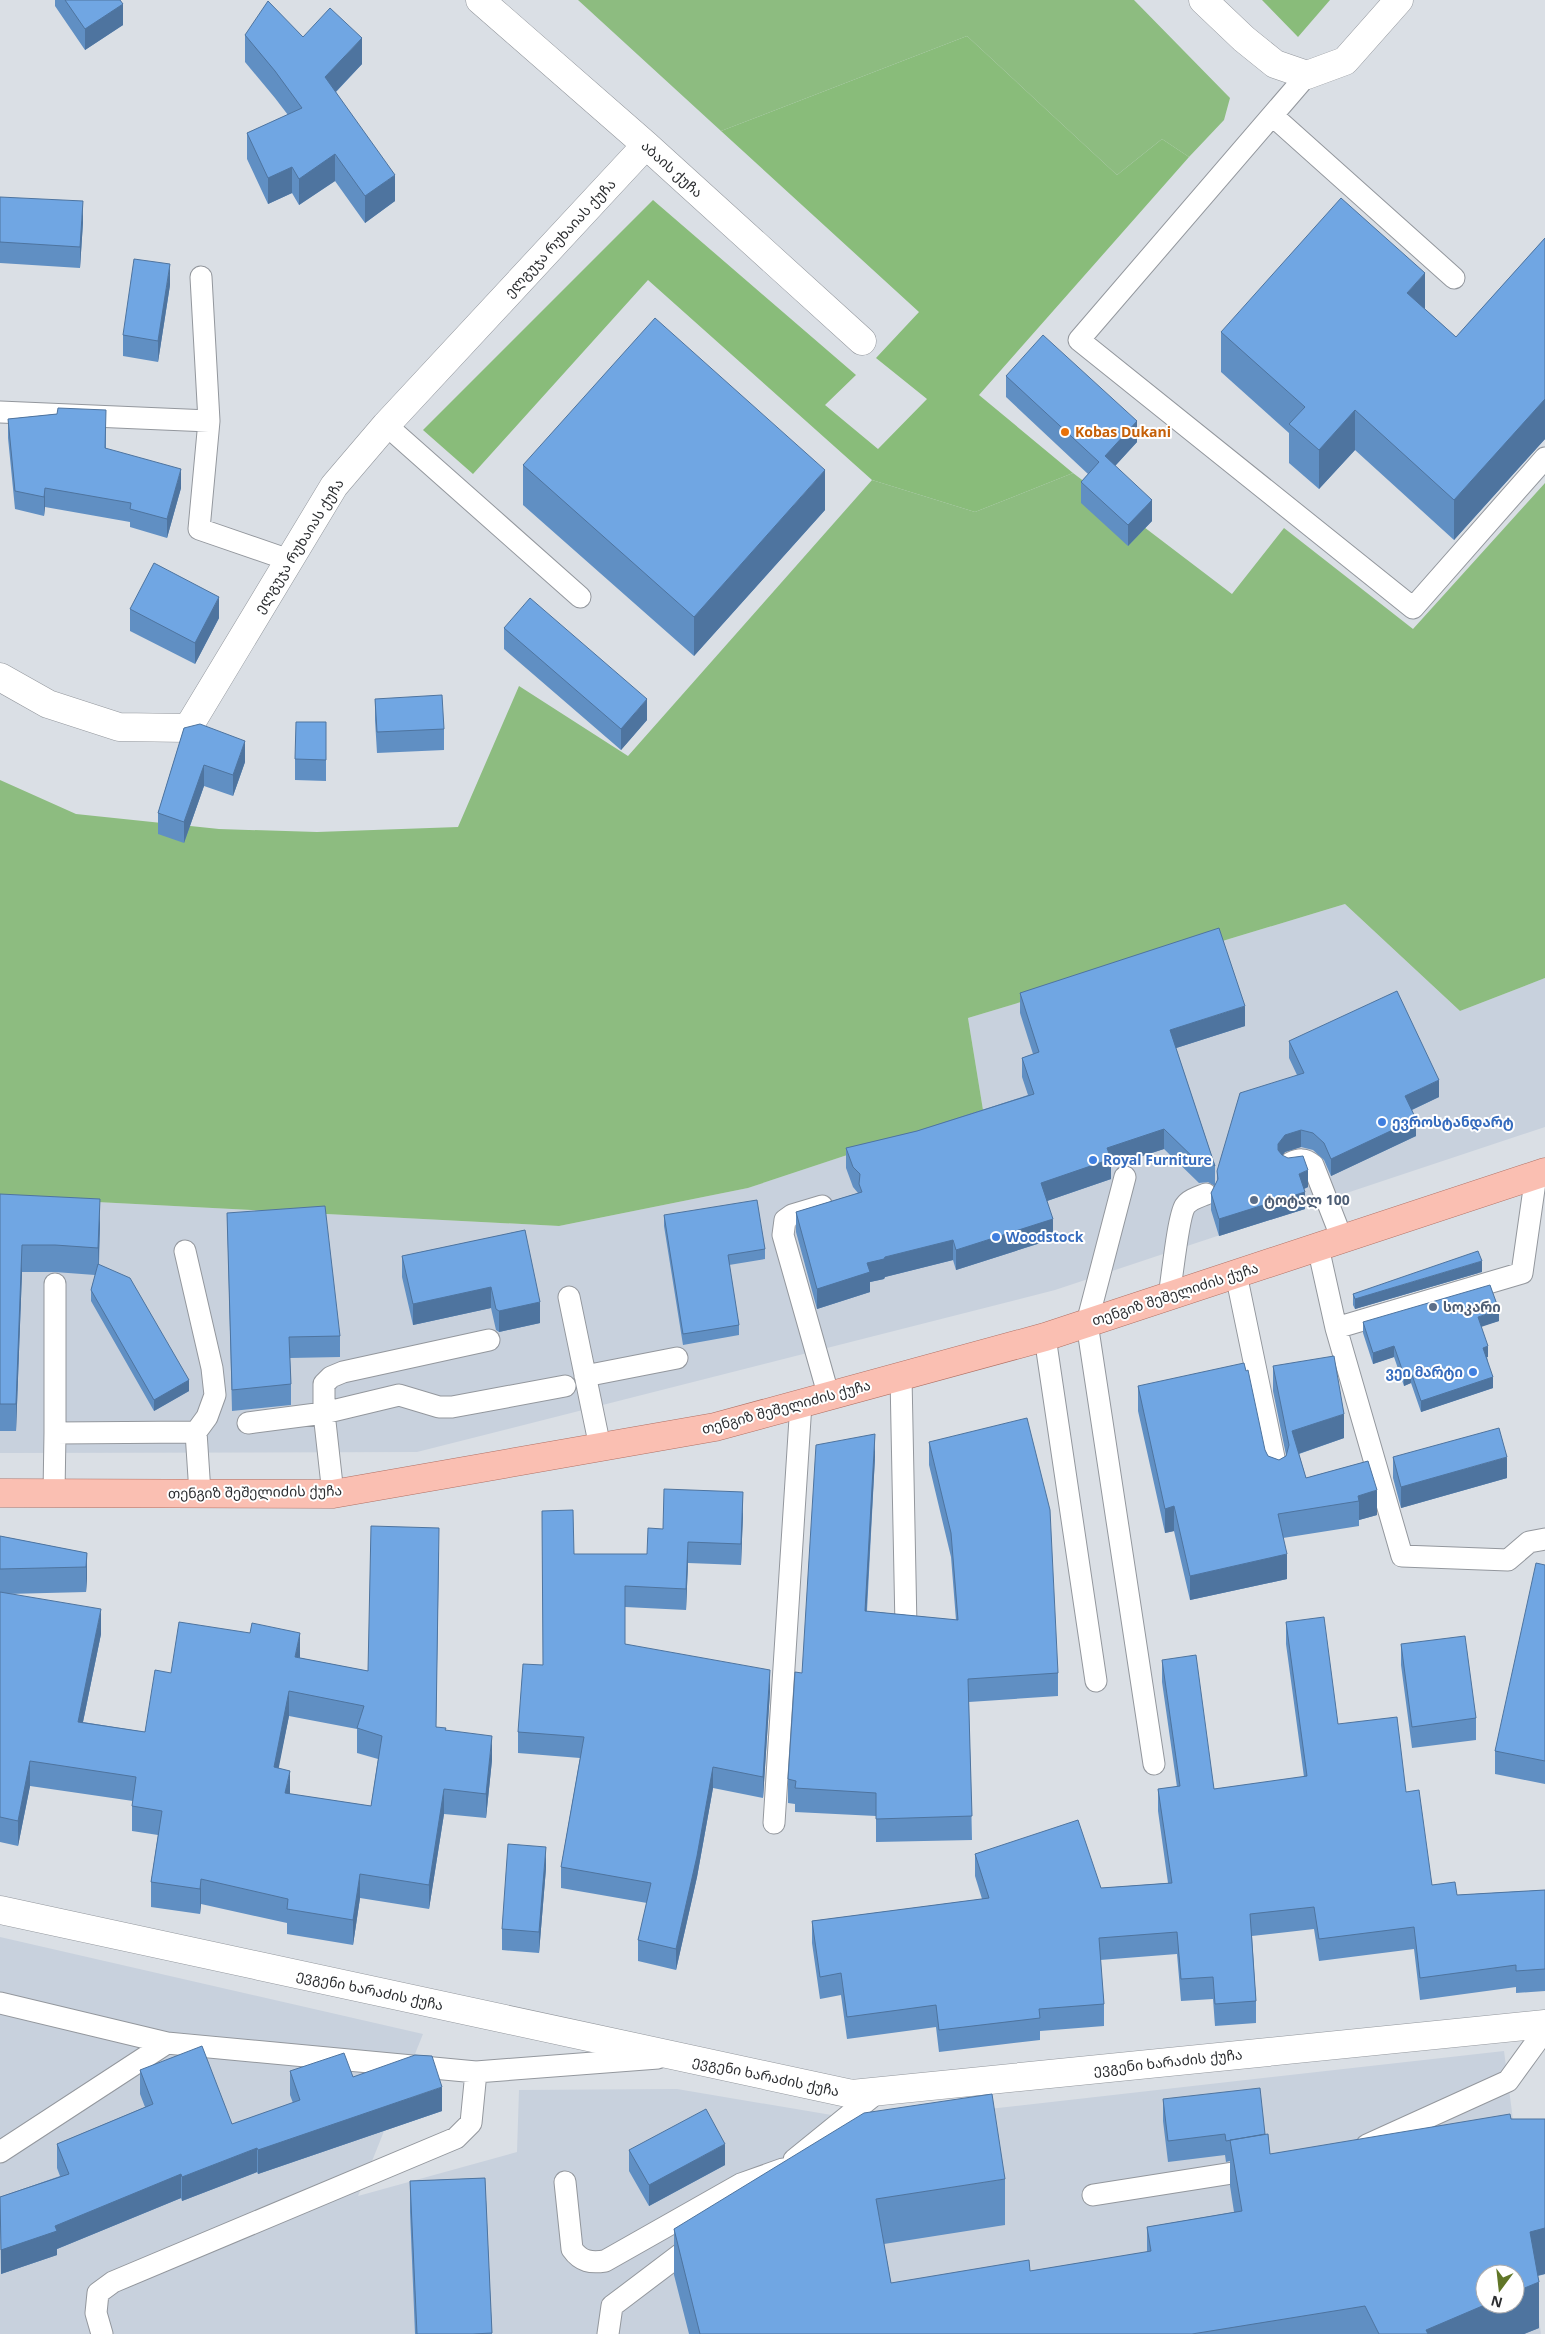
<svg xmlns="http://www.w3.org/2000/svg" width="1545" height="2334" font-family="'Open Sans','Noto Sans Georgian',sans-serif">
	<rect width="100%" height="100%" fill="#dadfe5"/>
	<!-- built -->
	<path fill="#c8d1dd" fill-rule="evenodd" d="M1345,904L1460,1011L1545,978V1127L1055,1290L417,1452L0,1453V1197L559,1226L748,1188L983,1110L968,1018Z
		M0,1937L423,2034L358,2196L517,2152L519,2090L677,2089L873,2122L1504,2051L1541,2334H0ZM1485,2274H1515V2304H1485Z"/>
	<!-- green -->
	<path fill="#8dbc80" d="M578,0H1134L1230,98L1224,120L1189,157L1162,139L1117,175L967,36L721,131Z
		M1073,473L1232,594L1284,528L1413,629L1545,483V978L1460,1011L1345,904L968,1018L983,1110L748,1188L559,1226L0,1197V780L76,814L219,829L317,832L458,827L519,686L628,756L872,480L975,512Z"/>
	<!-- forest -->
	<path fill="#89bc7a" d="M1262,0H1330L1298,37Z
		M967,36L1117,175L1162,139L1189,157L979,395L1073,473L975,512L872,480L648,280L473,474L423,430L653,200L856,375L825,405L878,449L927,399L876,358L919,312L721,131Z"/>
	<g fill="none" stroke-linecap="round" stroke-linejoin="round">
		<!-- lane casing -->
		<g stroke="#93979d" stroke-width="23">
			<path id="lane" d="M1307,75L1079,340L1413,608L1545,458
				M1273,116L1454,278
				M201,277L209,421
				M0,412L209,421L199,529L289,560
				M386,425L580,597
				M1290,1163C1299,1159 1305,1158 1313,1165L1342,1239
				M1125,1177L1087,1323L1154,1764
				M822,1206L792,1215L785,1220L783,1235L829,1397
				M1318,1247L1336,1328L1402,1556L1508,1560L1529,1542L1545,1539
				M185,1251L212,1368L215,1395L207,1417L196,1432L200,1493
				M1236,1274L1277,1472
				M55,1284V1433L196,1432
				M1169,1296C1172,1279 1178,1217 1185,1206C1190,1199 1199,1197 1206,1194
				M569,1297L600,1447
				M1336,1328L1522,1273L1536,1175
				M1045,1337L1096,1681
				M585,1376L677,1358
				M901,1377L906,1627
				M248,1423L324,1413L399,1395L439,1407H452L565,1386
				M54,1493L55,1433
				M333,1494L324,1413V1384L331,1377L343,1372L489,1340
				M774,1823L801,1403
				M0,2003L167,2043L476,2072L658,2058
				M1367,2145L1508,2081L1545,2030
				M0,2152L167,2043
				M794,2160L879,2091
				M565,2182L572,2249C581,2262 591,2263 605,2261L741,2184L783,2169
				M1093,2195L1258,2169
				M102,2334L96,2313L98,2293L113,2282L456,2138L471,2123L476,2072
				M608,2334L612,2306L698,2241"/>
		</g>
		<!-- street casing -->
		<g stroke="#93979d" stroke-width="29">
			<path id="street" d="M480,0L646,145L862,341
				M0,677L48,704L119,727L188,728L334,486L386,425L646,145
				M0,1910L852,2094L1545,2024"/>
		</g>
		<!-- secondary casing -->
		<g stroke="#93979d" stroke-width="29">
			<path id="secondary" d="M1203,0L1244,39L1275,64L1307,75L1345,61L1399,0"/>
		</g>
		<!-- primary casing -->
		<g stroke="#b07064" stroke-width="29">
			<path id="primary" d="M0,1493L333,1494L715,1427L1045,1337L1545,1172"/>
		</g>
		<!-- lane -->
		<use href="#lane" stroke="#fff" stroke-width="21"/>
		<!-- street -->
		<use href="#street" stroke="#fff" stroke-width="28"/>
		<!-- secondary -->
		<use href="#secondary" stroke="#fff" stroke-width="28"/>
		<!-- primary -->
		<use href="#primary" stroke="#fabfb2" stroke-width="28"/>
	</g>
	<!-- wall -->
	<path fill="#608fc3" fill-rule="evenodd" d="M55,0H120L123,25L85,50L55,6Z
		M245,35L303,37L362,64L336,92L395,201L365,223L335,181L299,205L292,193L268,204L247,159V133L288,115L275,98L245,62Z
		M0,197L83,222L80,268L0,263Z
		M1545,238V439L1454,540L1355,450L1319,489L1289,463V433L1221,372V332L1425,309L1456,337Z
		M170,285L158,362L123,356V335Z
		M1006,376L1137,442L1115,466L1152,521L1128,546L1081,503V482L1088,474L1006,397Z
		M57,414L106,429V449L181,488L167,538L130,527V522L45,507L44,516L15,509L8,438V419Z
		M523,465L825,510L694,656L523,505Z
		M130,609L219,618L195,664L130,631Z
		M504,628L647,720L621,750L504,649Z
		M375,699L444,729V750L377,753L375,720Z
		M326,722V781L295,780V759Z
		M184,728L245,762L233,796L204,786L184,843L158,834V813Z
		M1020,993L1245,1026L1176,1048L1215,1166V1185L1217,1181V1171L1297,1075L1289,1058V1041L1439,1097L1412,1110L1416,1136L1331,1176L1324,1160L1313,1150L1301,1147L1285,1152L1282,1155L1308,1187L1304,1189L1305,1209L1219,1236L1211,1210V1193L1215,1186L1208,1182L1199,1183L1164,1149L1111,1166V1179L1047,1201L1053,1239L956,1270L953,1260L885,1277L884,1279L870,1282V1292L817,1309L796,1232V1212L858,1193L853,1187L846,1168V1148L917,1131L1028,1095L1022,1077V1058L1033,1054L1020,1013Z
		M0,1194L100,1225L99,1265L189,1391L154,1411L91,1301V1290L95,1275L55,1272H22L16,1431H0Z
		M227,1213L340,1336V1357L290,1358L291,1384V1405L232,1411Z
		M664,1215L765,1249V1259L729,1265L739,1325V1335L683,1345L664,1226Z
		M525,1230L540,1323L499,1332L496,1330L491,1308L413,1325L402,1277V1256Z
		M1482,1272L1355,1309L1353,1305V1294Z
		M1499,1321L1481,1326L1488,1357H1487L1493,1388L1421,1412L1411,1383L1404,1386L1394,1357L1373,1364L1363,1333V1322Z
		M1273,1366L1344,1438L1299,1454L1306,1478L1368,1461L1377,1515L1359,1520V1526L1283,1538L1287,1579L1190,1600L1174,1531L1165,1533L1138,1411V1386L1265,1450L1268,1456L1279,1460L1286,1456V1455L1273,1391Z
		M929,1442L1058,1673V1696L969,1702L972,1840L876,1842V1816L795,1812V1804L788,1803V1779L802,1673L875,1457L867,1611L956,1620L951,1557L929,1465Z
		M1393,1457L1507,1478L1401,1508L1393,1478Z
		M743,1513L741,1565L688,1563L686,1610L625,1607V1644L770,1691L763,1798L713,1788L697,1877L676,1970L638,1961V1940L647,1903L561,1888V1867L580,1758L518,1753V1732L543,1665L574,1554H647L663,1529Z
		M0,1536L87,1553V1578L86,1592L7,1594L101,1634L83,1722L145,1732L171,1673L300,1658L368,1671L439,1552L436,1727L446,1730L492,1760L486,1818L444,1814L429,1909L360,1898L353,1945L287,1934V1923L201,1904L200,1914L151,1907V1882L158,1835L132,1831V1806L133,1801L30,1786L18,1846L0,1842ZM289,1716L357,1729V1753L378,1759L371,1806L290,1794L278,1768Z
		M1545,1565V1784L1495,1774V1751Z
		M1286,1622L1338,1724L1406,1792L1432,1885L1457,1895L1545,1890V1991L1516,1993V1987L1420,2000L1414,1949L1319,1961L1314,1929L1252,1936L1256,2001V2023L1215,2026L1213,1999L1181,2001L1177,1954L1100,1960L1104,2004V2026L1040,2031V2040L939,2052L936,2027L847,2039L841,1995L820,1999L812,1943V1921L982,1899L975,1876V1854L1101,1888L1168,1883L1158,1811V1789L1177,1787L1162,1682V1660L1214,1789L1304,1777L1286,1644Z
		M1401,1644L1476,1718V1740L1412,1748L1401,1665Z
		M546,1868L539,1953L502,1950V1929Z
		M140,2070L232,2124L293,2103L290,2095V2071L353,2077L442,2111L258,2174L257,2172L182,2201L181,2198L57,2249V2255L1,2274L0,2197L60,2176L57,2168V2144L145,2107L140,2094Z
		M1163,2099L1265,2135L1270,2154L1511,2119H1545V2274L1538,2276L1539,2328L1524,2334H689L674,2275V2229L1005,2179V2225L884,2244L891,2283L1030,2271L1147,2252V2227L1234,2212L1230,2186V2161L1226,2162L1225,2155L1168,2162L1163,2121Z
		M629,2150L725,2165L649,2206L629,2171Z
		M485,2178L492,2334H415L410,2212V2181Z"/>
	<!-- shaded-wall -->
	<path fill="#4e749f" d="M123,4V25L85,50V29Z
		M362,38V64L325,103V77Z
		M335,154V181L299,205V179Z
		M292,167V193L268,204V178Z
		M395,175V201L365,223V196Z
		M83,201V222L80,268V247Z
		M170,264V285L158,362V341Z
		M1425,273V313L1407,293Z
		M1545,399V439L1454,540V500Z
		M1355,410V450L1319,489V450Z
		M1137,421V442L1105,477V456Z
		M181,469V488L167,538V519Z
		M825,470V510L694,656V617Z
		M45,488V507L44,516V497Z
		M1152,500V521L1128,546V525Z
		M219,597V618L195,664V643Z
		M647,699V720L621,750V729Z
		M245,741V762L233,796V775Z
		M204,765V786L184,843V822Z
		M1245,1006V1026L1170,1050V1030Z
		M1439,1080V1097L1405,1113V1096Z
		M1416,1119V1136L1331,1176V1159Z
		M1164,1129V1149L1111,1166V1179L1041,1203V1183L1107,1148Z
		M1301,1130V1147L1285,1152L1278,1161V1144L1285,1135Z
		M1308,1170V1187L1299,1191V1174Z
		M1305,1192V1209L1219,1236V1219Z
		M100,1199V1225L98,1275V1248Z
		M1053,1219V1239L956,1270V1250Z
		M953,1240V1260L885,1277L884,1279L870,1282V1292L817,1309V1289L867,1263L885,1257Z
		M22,1245V1272L16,1431V1404Z
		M1482,1261V1272L1355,1309V1299Z
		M491,1287V1308L413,1325V1304Z
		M540,1302V1323L499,1332V1311Z
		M1499,1310V1321L1478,1328V1317Z
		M1394,1346V1357L1373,1364V1353Z
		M1488,1346V1357L1483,1358V1348Z
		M1411,1372V1383L1404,1386V1375Z
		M1493,1377V1388L1421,1412V1401Z
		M189,1380V1391L154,1411V1400Z
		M1344,1414V1438L1292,1456V1431Z
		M875,1434V1457L865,1634V1611Z
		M1507,1457V1478L1401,1508V1487Z
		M1377,1490V1515L1359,1520V1501L1358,1496Z
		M743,1492V1513L741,1565V1544Z
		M1174,1506V1531L1165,1533V1509Z
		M688,1542V1563L686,1610V1589Z
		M87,1553V1578L86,1592V1567Z
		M1287,1554V1579L1190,1600V1576Z
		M101,1609V1634L78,1746V1722Z
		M300,1633V1658L295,1657Z
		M770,1670V1691L763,1798V1777Z
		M289,1691V1716L274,1792V1767Z
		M492,1736V1760L486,1818V1794Z
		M30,1761V1786L18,1846V1821Z
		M713,1767V1788L697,1877L676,1970V1949Z
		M290,1771V1795L285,1793Z
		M444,1789V1814L429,1909V1885Z
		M546,1847V1868L539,1953V1932Z
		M360,1874V1898L353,1945V1920Z
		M201,1879V1904L200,1914V1889Z
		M442,2087V2111L258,2174V2150Z
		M725,2144V2165L649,2206V2185Z
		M257,2148V2172L182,2201V2177Z
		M181,2174V2198L57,2249V2255L1,2274V2250L55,2226Z
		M1545,2228V2274L1530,2277V2232Z
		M1539,2282V2328L1524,2334H1426V2330L1487,2304H1515V2292Z"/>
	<!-- building -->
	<path fill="#70a6e3" stroke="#4e749f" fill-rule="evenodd" d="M65,0H120L123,4L85,29Z
		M268,1L303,37L330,8L362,38L325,77L395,175L365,196L335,154L299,179L292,167L268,178L247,133L302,108L275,71L245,35Z
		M0,197L83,201L80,247L0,242Z
		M1341,198L1425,273L1407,293L1456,337L1545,238V399L1454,500L1355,410L1319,450L1289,424L1305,407L1221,332Z
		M134,259L170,264L158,341L123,335Z
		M655,318L825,470L694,617L523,465Z
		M1043,335L1137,421L1105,456L1152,500L1128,525L1081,482L1099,462L1006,376Z
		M58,408L106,410L105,448L181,469L167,519L130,509L131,503L45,488L44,497L15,491L8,419L57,414Z
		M154,563L219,597L195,643L130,609Z
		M530,598L647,699L621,729L504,628Z
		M442,695L444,729L377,732L375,699Z
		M296,722H326V760L295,759Z
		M200,724L245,741L233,775L204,765L184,822L158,813L184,728Z
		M1219,928L1245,1006L1170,1030L1215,1166L1208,1162L1199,1163L1164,1129L1107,1148L1111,1159L1041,1183L1053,1219L956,1250L953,1240L885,1257L884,1259L867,1263L870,1272L817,1289L796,1212L862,1192L859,1184L860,1174L853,1167L846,1148L917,1131L1034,1094L1022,1058L1039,1052L1020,993Z
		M1397,991L1439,1080L1405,1096L1416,1119L1331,1159L1324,1143L1313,1133L1301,1130L1285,1135L1278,1144V1150L1282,1155L1288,1158L1303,1156L1308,1170L1299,1174L1305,1192L1219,1219L1211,1193L1218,1179L1217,1171L1240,1093L1304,1073L1289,1041Z
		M0,1194L100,1199L98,1248L55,1245H22L16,1404H0Z
		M757,1200L765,1249L728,1255L739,1325L683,1334L664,1215Z
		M325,1206L340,1336L289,1337L291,1384L232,1390L227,1213Z
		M525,1230L540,1302L499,1311L496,1309L491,1287L413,1304L402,1256Z
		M1478,1251L1482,1261L1355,1299L1353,1294Z
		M98,1264L130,1278L189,1380L154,1400L91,1290Z
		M1490,1285L1499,1310L1478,1317L1488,1346L1483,1348L1493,1377L1421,1401L1411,1372L1404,1375L1394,1346L1373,1353L1363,1322Z
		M1334,1356L1344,1414L1292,1431L1306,1478L1368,1461L1377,1490L1358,1496L1359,1501L1278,1514L1287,1554L1190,1576L1174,1506L1165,1509L1138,1386L1244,1363L1246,1371L1248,1370L1265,1450L1268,1456L1279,1460L1286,1456L1289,1445L1273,1366Z
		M1027,1418L1050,1510L1058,1673L968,1679L972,1816L876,1819V1793L795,1788L796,1781L788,1779L795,1672L802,1673L816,1445L875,1434L865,1611L958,1620L951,1533L929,1442Z
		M1499,1428L1507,1457L1401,1487L1393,1457Z
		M664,1489L743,1492L741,1544L688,1542L686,1589L625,1586V1644L770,1670L763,1777L713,1767L697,1856L676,1949L638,1940L651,1883L561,1867L584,1737L518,1732L523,1664L543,1665L542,1511L573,1510L574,1554H647L648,1528L663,1529Z
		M371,1526L439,1528L436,1727L446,1728L445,1730L492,1736L486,1794L444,1789L429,1885L360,1874L353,1920L287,1909L288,1899L201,1879L200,1889L151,1882L162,1811L132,1806L136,1777L30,1761L18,1821L0,1817V1592L101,1609L78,1722L145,1732L155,1670L171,1673L179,1622L250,1633L252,1623L300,1633L295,1657L368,1671ZM289,1691L364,1706L357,1728L382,1736L371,1806L285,1793L290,1771L274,1767Z
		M0,1536L87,1553L86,1567L0,1569Z
		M1536,1563L1545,1565V1761L1495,1751Z
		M1324,1617L1338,1724L1397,1717L1406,1792L1419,1790L1432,1885L1455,1882L1457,1895L1545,1890V1969L1516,1971V1965L1420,1978L1414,1927L1319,1939L1314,1907L1250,1914L1256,2001L1215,2004L1213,1977L1181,1979L1177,1932L1099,1938L1104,2004L1039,2009L1040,2018L939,2030L936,2005L847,2017L841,1973L820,1977L812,1921L989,1898L975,1854L1078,1820L1101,1888L1172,1883L1158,1789L1180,1786L1162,1660L1196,1655L1214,1789L1307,1776L1286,1622Z
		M1465,1636L1476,1718L1412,1727L1401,1644Z
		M508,1844L546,1847L539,1932L502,1929Z
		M202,2046L232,2124L300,2100L290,2071L344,2053L353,2077L415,2055L432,2056L442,2087L258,2150L257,2148L182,2177L181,2174L55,2226L57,2231L1,2250L0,2197L69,2174L57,2144L153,2104L140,2070Z
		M1260,2088L1265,2134L1226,2141L1225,2134L1168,2141L1163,2099Z
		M992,2094L1005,2179L876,2199L891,2283L1029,2260L1030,2271L1151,2251L1147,2227L1242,2211L1230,2140L1268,2134L1270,2154L1510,2114L1511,2119H1545V2228L1530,2232L1539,2282L1515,2292V2274H1485V2304H1487L1426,2330L1428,2334H1379L1365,2306L1192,2334H700L674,2229L864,2113Z
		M706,2109L725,2144L649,2185L629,2150Z
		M485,2178L492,2333L473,2334H417L410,2181Z"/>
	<!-- markers -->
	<circle fill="#e8710a" stroke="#fff" stroke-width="2" cx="1065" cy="432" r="5"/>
	<g fill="#3f7fe0" stroke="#fff" stroke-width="2">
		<circle cx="1382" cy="1122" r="5"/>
		<circle cx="1093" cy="1160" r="5"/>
		<circle cx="996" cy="1237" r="5"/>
		<circle cx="1473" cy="1372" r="5"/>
	</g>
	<g fill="#5c6f8a" stroke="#fff" stroke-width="2">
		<circle cx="1254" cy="1200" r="5"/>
		<circle cx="1433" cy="1307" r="5"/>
	</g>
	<g text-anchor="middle" stroke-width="4" stroke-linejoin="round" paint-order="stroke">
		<!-- street labels -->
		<g font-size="14" fill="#2c2e31" stroke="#fff">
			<text transform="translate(672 169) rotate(42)" y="5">აბაის ქუჩა</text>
			<text transform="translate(560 238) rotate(-47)" y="5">ელგუჯა რუხაიას ქუჩა</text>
			<text transform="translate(299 546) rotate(-58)" y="5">ელგუჯა რუხაიას ქუჩა</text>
			<text transform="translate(1175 1294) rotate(-18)" y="5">თენგიზ შეშელიძის ქუჩა</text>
			<text transform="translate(786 1407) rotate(-15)" y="5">თენგიზ შეშელიძის ქუჩა</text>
			<text transform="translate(255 1492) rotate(-1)" y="5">თენგიზ შეშელიძის ქუჩა</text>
			<text transform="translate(370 1990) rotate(12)" y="5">ევგენი ხარაძის ქუჩა</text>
			<text transform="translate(1168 2062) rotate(-6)" y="5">ევგენი ხარაძის ქუჩა</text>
			<text transform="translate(766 2076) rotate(12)" y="5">ევგენი ხარაძის ქუჩა</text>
		</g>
		<!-- food labels -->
		<g font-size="14" font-weight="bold" fill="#c56008" stroke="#fff" text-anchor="start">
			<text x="1075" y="437">Kobas Dukani</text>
		</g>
		<!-- shop labels -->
		<g font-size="14" font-weight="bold" fill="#366cbe" stroke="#fff" text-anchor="start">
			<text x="1392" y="1127">ევროსტანდარტ</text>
			<text x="1103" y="1165">Royal Furniture</text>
			<text x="1006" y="1242">Woodstock</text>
			<text x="1463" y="1377" text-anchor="end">ვეი მარტი</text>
		</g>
		<!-- service labels -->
		<g font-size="14" font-weight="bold" fill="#4e5e75" stroke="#fff" text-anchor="start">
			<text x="1264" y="1205">ტოტალ 100</text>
			<text x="1443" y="1312">სოკარი</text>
		</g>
	</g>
	<!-- north arrow -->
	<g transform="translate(1500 2289) rotate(195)"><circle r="24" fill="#ffffff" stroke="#ababad"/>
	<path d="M0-4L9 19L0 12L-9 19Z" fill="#607627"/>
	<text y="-8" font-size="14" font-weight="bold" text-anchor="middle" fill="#2c2e31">N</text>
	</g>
</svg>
